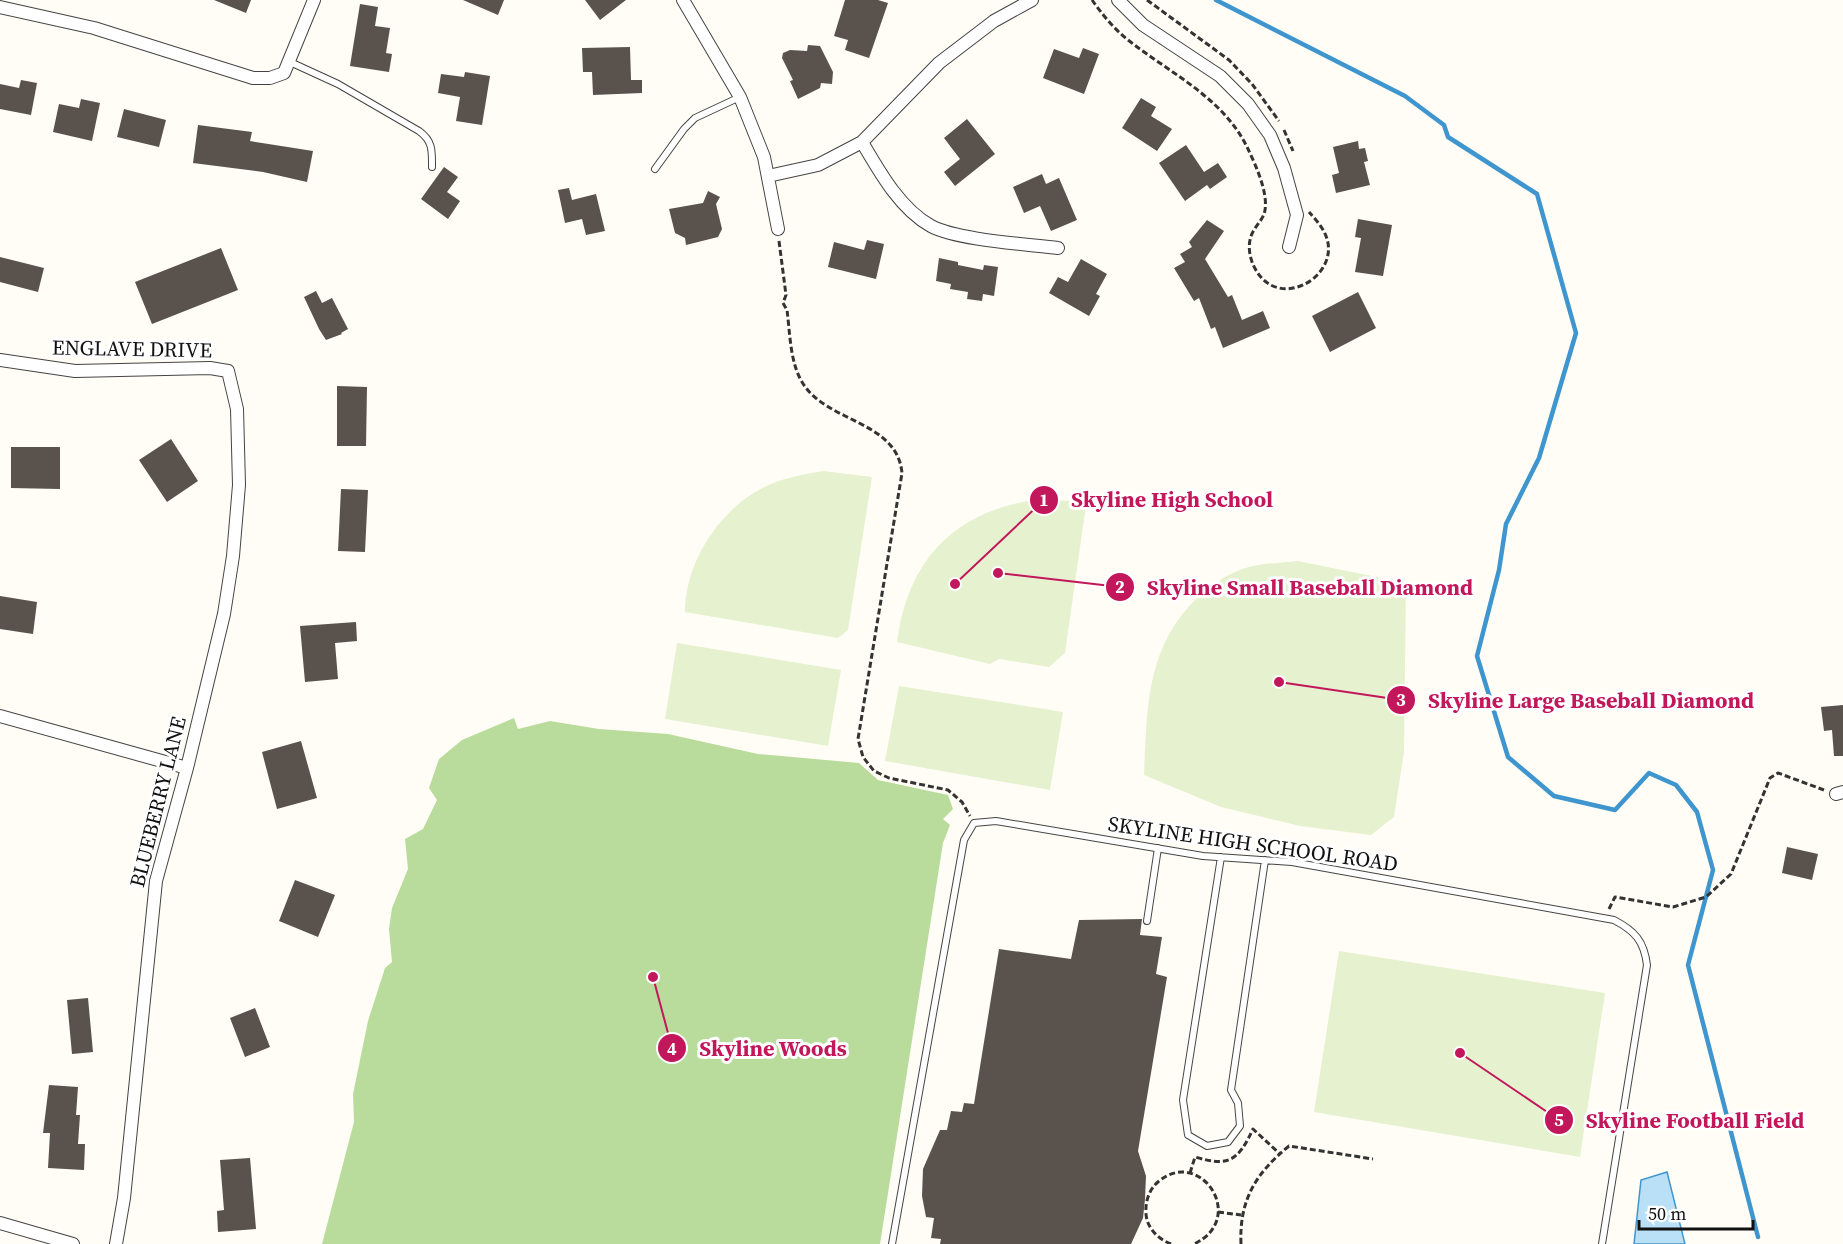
<svg xmlns="http://www.w3.org/2000/svg" width="1843" height="1244" font-family="'Source Serif 4',serif">
	<rect width="100%" height="100%" fill="#fffdf5"/>
	<!-- forest -->
	<path fill="#b9dc9c" d="M514,718L518,729L550,721L599,729L668,734L758,754L859,763L878,780L948,795L953,809L943,819L950,825L943,843L880,1244H322L354,1122L353,1094L368,1021L385,968L392,962L389,929L392,908L408,869L405,839L423,829L437,800L429,788L439,759L462,740Z"/>
	<!-- pitch -->
	<path fill="#e6f2cf" d="M823,471L872,477L848,630L838,638L685,612C685,566 714,519 752,494C773,480 799,475 823,471Z
		M1040,499L1071,501L1086,505L1065,653L1049,667L999,659L990,664L897,642C908,558 956,510 1040,499Z
		M1298,561L1406,583L1404,752L1394,817L1371,835L1300,826L1221,807L1144,775C1147,708 1146,646 1198,597C1212,584 1230,572 1249,567C1264,563 1282,563 1298,561Z
		M677,643L841,670L828,746L665,719Z
		M899,686L1063,712L1050,790L885,761Z
		M1339,951L1605,993L1580,1157L1314,1112Z"/>
	<!-- water -->
	<path fill="#b9e0f7" stroke="#3f96cf" stroke-width="1.5" d="M1667,1172L1685,1244H1634L1641,1180Z"/>
	<g fill="none" stroke-linecap="round" stroke-linejoin="round">
		<!-- stream -->
		<path stroke="#3f96cf" stroke-width="4.5" d="M1216,0L1405,96L1444,125L1448,137L1537,194L1576,333L1539,458L1506,524L1499,570L1477,656L1508,757L1554,796L1615,810L1649,773L1676,785L1697,812L1713,870L1688,965L1758,1237"/>
	</g>
	<!-- building -->
	<path fill="#5a524d" d="M214,0H251L246,13Z
		M463,0H504L498,15Z
		M585,0H626L600,20Z
		M845,0H878L888,3L869,58L845,50L848,40L834,36Z
		M360,4L378,7L375,26L390,28L386,53L392,54L389,72L350,66Z
		M808,45L820,46L833,72L832,84L821,83L820,88L798,99L790,81L793,80L782,58L783,53L790,50L807,51Z
		M630,47L631,80H642V93L593,95L592,72H583L582,48Z
		M1083,48L1099,54L1084,94L1043,78L1054,49L1079,58Z
		M465,72L490,76L482,125L456,121L460,97L438,93L441,74L464,77Z
		M21,80L37,83L31,115L0,109V84L19,88Z
		M1141,98L1156,107L1151,116L1172,129L1157,151L1122,128Z
		M81,99L100,103L92,141L53,132L59,104L79,108Z
		M124,109L166,120L159,147L117,137Z
		M967,119L995,154L955,186L944,172L960,159L944,138Z
		M198,125L252,132L250,141L313,151L307,182L263,172L193,163Z
		M1358,141L1359,149L1365,148L1368,161L1364,162L1370,185L1336,193L1332,175L1339,173L1333,147Z
		M1186,145L1204,172L1218,163L1227,177L1210,189L1207,185L1185,201L1159,163Z
		M444,167L458,177L447,192L460,201L448,219L421,199Z
		M1042,174L1046,184L1059,178L1077,220L1051,231L1040,206L1024,213L1013,187Z
		M569,188L572,200L596,194L605,231L586,235L582,219L565,223L558,190Z
		M708,191L720,197L716,204L722,229L718,237L686,245L685,238L675,233L669,209L703,203Z
		M1358,219L1392,225L1383,276L1355,272L1361,238L1355,237Z
		M1207,220L1224,231L1205,259L1228,297L1232,295L1242,320L1263,311L1270,328L1223,348L1215,327L1211,329L1199,298L1194,301L1174,268L1185,262L1180,254L1192,247L1189,242Z
		M867,240L884,244L876,279L828,267L834,242L864,250Z
		M221,248L238,290L152,324L135,282Z
		M0,257L44,268L38,292L0,282Z
		M939,258L958,262V265L983,270L984,265L998,267L994,296L983,294L982,301L967,299L968,292L950,289L951,284L936,281Z
		M1081,259L1107,274L1096,294L1100,296L1089,316L1049,293L1058,277L1068,282Z
		M316,291L322,303L332,298L348,329L341,333L342,334L326,340L319,329L304,297Z
		M1358,292L1376,328L1330,352L1312,316Z
		M337,386L367,387L366,446H337Z
		M171,439L198,481L167,502L139,460Z
		M11,447H60V489L11,488Z
		M341,489L368,490L365,552L338,551Z
		M0,596L37,602L33,634L0,629Z
		M356,622L357,641L335,643L338,679L305,682L300,626Z
		M1843,705V756H1834L1832,730L1824,731L1821,707Z
		M301,741L317,798L277,809L262,752Z
		M1787,847L1818,854L1812,880L1782,873Z
		M295,880L335,895L318,937L279,921Z
		M1142,919L1140,935L1162,937L1156,974L1167,977L1138,1151L1146,1176L1145,1199L1143,1218L1131,1244H940L941,1239L931,1238L934,1218L926,1217L922,1196L923,1169L940,1130H947L951,1111L962,1112L964,1103L974,1104L999,949L1071,959L1079,920Z
		M88,998L93,1052L72,1054L67,1000Z
		M255,1008L270,1047L245,1057L230,1018Z
		M49,1085L78,1087L76,1115H80L78,1144H85L84,1170L48,1168L50,1133H43Z
		M250,1158L256,1229L218,1232L217,1211L224,1210L220,1160Z"/>
	<g fill="none" stroke-linecap="round" stroke-linejoin="round">
		<!-- lane casing -->
		<g stroke="#444" stroke-width="8">
			<path id="lane" d="M290,62L338,84L419,131C433,141 432,151 432,167
				M655,169L684,129L695,118L740,97
				M1221,857L1183,1100L1188,1135L1207,1146L1228,1142L1240,1126L1238,1103L1231,1090L1265,860
				M1147,921L1158,848
				M892,1244L964,840L974,823L996,821L1203,856L1292,862L1614,920C1635,931 1644,941 1647,965L1602,1244"/>
		</g>
		<!-- street casing -->
		<g stroke="#444" stroke-width="14">
			<path id="street" d="M683,0L740,97L764,157L778,229
				M1118,0L1143,25L1220,76L1248,104L1270,135L1284,168L1297,215L1289,247
				M0,7L94,28L253,78H270L284,73L314,0
				M862,142C879,171 900,209 931,226C957,240 1026,244 1058,248
				M768,176L818,165L862,142L939,63L994,21L1032,0
				M0,360L75,371L210,368L228,371L237,409L239,485L233,556L224,614L187,768L156,881L124,1198L116,1244
				M0,716L187,768
				M1836,794L1843,792
				M0,1223L73,1244"/>
		</g>
		<!-- path -->
		<path stroke="#333" stroke-width="3" stroke-dasharray="6 3" stroke-linecap="butt" d="M1092,0C1102,14 1114,29 1128,40C1171,74 1224,98 1248,149C1256,166 1268,192 1265,210C1264,218 1258,223 1254,230C1245,244 1250,264 1260,276C1284,306 1334,278 1328,243C1326,231 1317,221 1309,212
			M1147,0L1229,60L1252,84L1279,121
			M1284,130L1293,151
			M779,241L786,295L783,303L787,310C790,333 790,362 802,382C826,423 897,420 902,473L858,739L863,757L874,771L889,778L948,790L962,802L970,816
			M1609,909L1615,897L1673,907L1706,897L1731,874L1770,778L1778,773L1824,790
			M1190,1173L1195,1157C1229,1167 1238,1161 1253,1129L1280,1154
			M1218,1212L1241,1215
			M1171,1244C1158,1239 1147,1228 1146,1214C1145,1202 1149,1189 1159,1181C1201,1147 1248,1219 1194,1244
			M1241,1244C1239,1200 1256,1173 1289,1146L1373,1159"/>
		<!-- lane -->
		<use href="#lane" stroke="#fff" stroke-width="6"/>
		<!-- street -->
		<use href="#street" stroke="#fff" stroke-width="12"/>
	</g>
	<g text-anchor="middle" stroke-width="6" stroke-linejoin="round" paint-order="stroke">
		<!-- street labels -->
		<g font-size="21" fill="#111" stroke="#fff">
			<text transform="translate(132 349) rotate(1)" y="7">ENGLAVE DRIVE</text>
			<text transform="translate(158 802) rotate(-76)" y="7">BLUEBERRY LANE</text>
			<text transform="translate(1253 844) rotate(8)" y="7">SKYLINE HIGH SCHOOL ROAD</text>
		</g>
	</g>
	<!-- callouts -->
	<path fill="none" stroke="#c2185b" stroke-width="2" d="M955 584L1044 500M998 573L1120 587M1279 682L1401 700M653 977L672 1048M1460 1053L1559 1120"/>
	<g fill="#c2185b" stroke="#fff" stroke-width="2">
		<circle cx="955" cy="584" r="6"/>
		<circle cx="998" cy="573" r="6"/>
		<circle cx="1279" cy="682" r="6"/>
		<circle cx="653" cy="977" r="6"/>
		<circle cx="1460" cy="1053" r="6"/>
		<circle cx="1044" cy="500" r="15"/>
		<circle cx="1120" cy="587" r="15"/>
		<circle cx="1401" cy="700" r="15"/>
		<circle cx="672" cy="1048" r="15"/>
		<circle cx="1559" cy="1120" r="15"/>
	</g>
	<g font-size="18" text-anchor="middle" font-weight="bold" fill="#fff">
		<text x="1044" y="506">1</text>
		<text x="1120" y="593">2</text>
		<text x="1401" y="706">3</text>
		<text x="672" y="1055">4</text>
		<text x="1559" y="1126">5</text>
	</g>
	<g font-size="22" text-anchor="middle" font-weight="bold" fill="#c2185b" stroke="#fff" stroke-width="6" stroke-linejoin="round" paint-order="stroke">
		<text x="1172" y="507">Skyline High School</text>
		<text x="1310" y="595">Skyline Small Baseball Diamond</text>
		<text x="1591" y="708">Skyline Large Baseball Diamond</text>
		<text x="773" y="1056">Skyline Woods</text>
		<text x="1695" y="1128">Skyline Football Field</text>
	</g>
	<!-- scale -->
	<path d="M1639 1220v9h114v-9" fill="none" stroke="#111111" stroke-width="3"/>
	<text x="1648" y="1220" font-size="18" fill="#111111" stroke="#ffffff" stroke-width="4.5" paint-order="stroke">50 m</text>
</svg>
